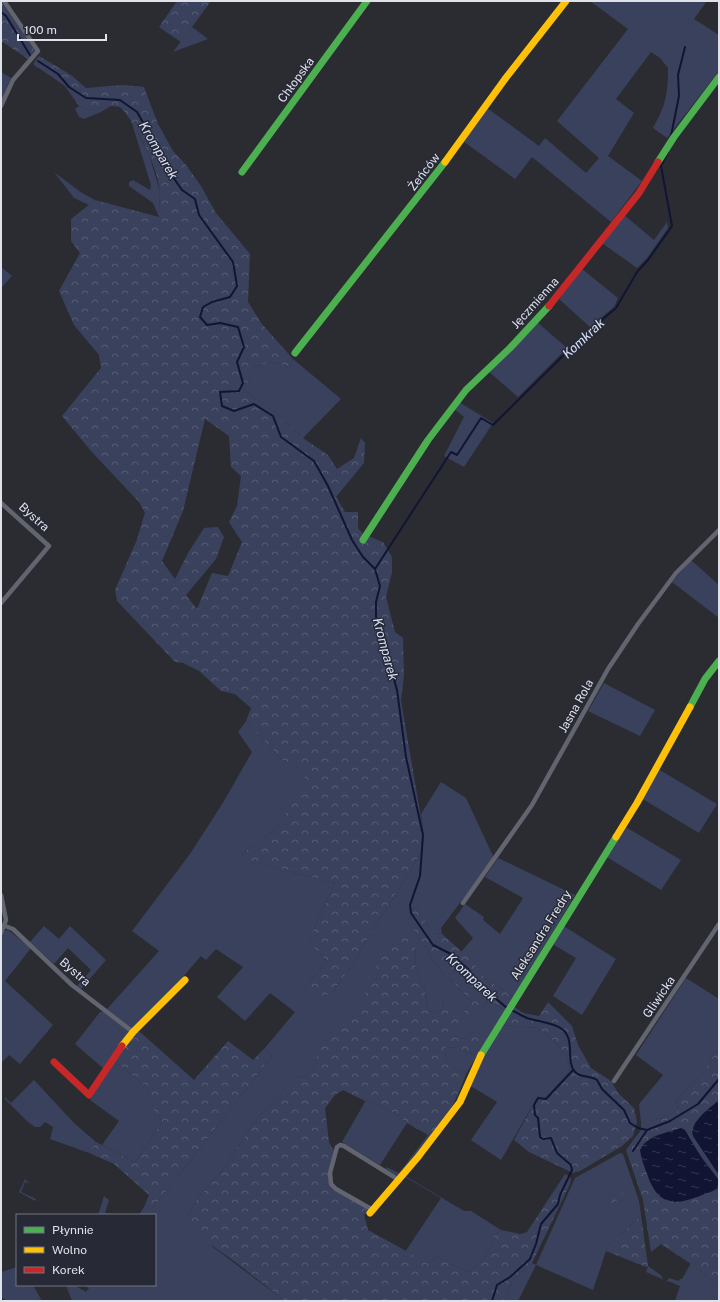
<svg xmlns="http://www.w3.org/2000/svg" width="720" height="1302" font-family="'Public Sans',sans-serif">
	<defs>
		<pattern id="forest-crowns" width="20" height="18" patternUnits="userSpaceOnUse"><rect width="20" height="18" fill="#3a415d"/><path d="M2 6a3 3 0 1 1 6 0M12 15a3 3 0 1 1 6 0" fill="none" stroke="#565c74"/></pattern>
		<pattern id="water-ripples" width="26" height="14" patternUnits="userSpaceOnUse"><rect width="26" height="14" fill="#111533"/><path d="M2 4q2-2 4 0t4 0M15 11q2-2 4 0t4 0" fill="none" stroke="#333751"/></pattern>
	</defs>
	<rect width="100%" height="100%" fill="#2a2c32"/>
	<!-- green -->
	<path fill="#3a415d" d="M590,1H707L694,19L719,35V71L667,138L653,128C666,105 668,94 668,68L660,58L651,52L616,99L634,113L608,156L642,181L611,222L532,157L515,179L463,141L487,108L539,146L545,138L586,173L599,158L557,121L628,29Z
		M192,27L208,39L173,52Z
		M1,72L11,78L1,101Z
		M79,106L88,110L111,106L101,112L84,119L79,117L75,109Z
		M130,117L149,155L160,191L159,217L153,203L129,186V182L133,180L150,190L151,185Z
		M54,172L82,193L95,200L89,205L74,198Z
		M624,215L654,240L667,222L668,228L647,258L637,268L602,243Z
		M1,267L12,276L1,288Z
		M582,269L618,298L614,307L590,327L559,299Z
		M537,322L567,348L518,397L488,371Z
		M293,359L341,399L303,438L277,414L244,390L256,366L272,362L289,367Z
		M459,402L493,423L464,467L444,456L464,417L454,409Z
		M691,560L719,585V618L672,582Z
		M604,683L655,710L640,736L588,711Z
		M246,721L282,760L308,773L278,828L243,853L239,864L258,863L335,883L308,942L327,961L305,987L331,994L348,971L422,851L424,835L421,814L441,782L466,798L494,858L441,928L442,934L433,933L416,907L407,921L428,951L431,959L472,1002L463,1014H481L488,999L505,1011L488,1038L475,1031L464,1039L454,1035L450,1010L445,997L441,1013L428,1011L424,987L416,971L415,948L367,997L360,1007L331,1030L317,1048V1063L306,1076L296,1078L258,1117L222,1171L198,1198L187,1216L213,1247L285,1301H72L66,1285H74L86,1292L89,1288L83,1285H155V1215H139L145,1205L152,1209L272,1056L264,1049L295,1012L270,993L245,1021L217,997L243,967L216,949L206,960L201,956L162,1001L132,1029L107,1009L159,951L132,931L190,854L224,801L252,752L238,732Z
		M658,769L717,804L699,833L641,798Z
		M624,826L681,860L661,890L605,856Z
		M498,858L575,895L514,997L486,979L461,952L473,938L455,918L465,904L484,917L483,920L500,934L523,898L485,877Z
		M562,925L616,959L582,1015L553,996L576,958L551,943Z
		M44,926L59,939L70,926L106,960L81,989L77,986L91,970L68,948L54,964L30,942Z
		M8,930L31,948L5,981L53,1025L20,1064L9,1055L1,1063V935L4,931Z
		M686,978L719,999V1047L703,1072L676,1100L678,1110L662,1118L641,1123L639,1104L663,1075L636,1055Z
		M100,1012H104L129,1031L104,1069L75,1044Z
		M501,1025L537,1028L550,1037L566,1055L570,1069L552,1091L543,1099L538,1096L501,1160L471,1140L497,1102L469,1085L488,1046Z
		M445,1047L458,1048L477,1056L466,1074C452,1067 445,1065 445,1047Z
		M114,1061L147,1087L149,1101L162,1122L135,1162L102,1145L119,1121L90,1100Z
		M34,1080L75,1124L96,1142L89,1153L50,1139L53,1127L45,1122L40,1127H35L28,1122L5,1099V1097L11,1103Z
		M366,1100L395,1113L407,1123L380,1165L342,1142Z
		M435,1131L398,1176L386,1169V1167L399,1173L428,1135Z
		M692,1131L693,1136L719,1175V1181L688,1138L687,1133Z
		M620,1153L623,1154L639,1201L641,1215L607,1248L593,1290L536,1265L518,1301H503L513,1280L532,1263L536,1265L575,1178Z
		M405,1176L407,1177L464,1211H471L501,1230L493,1237C490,1255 483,1262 468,1272L438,1257L428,1263L405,1252L441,1198L407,1178H403Z
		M25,1179L29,1183L41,1187L25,1182L21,1192L36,1199L35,1201L19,1192Z
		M104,1196L109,1200L105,1213L123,1215H98Z
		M691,1263L700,1270L719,1287V1301H675L680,1286L668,1281L665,1283L669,1278L679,1281L680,1279H682Z
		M648,1266L662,1276L663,1282L662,1279L646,1272Z
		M17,1267V1285H33L42,1301H7L1,1297V1272Z"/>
	<!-- forest -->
	<path fill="url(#forest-crowns)" fill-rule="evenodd" d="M1,1L35,51L28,59L1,41Z
		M177,1H211L181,42L159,27Z
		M39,56L71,75L86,88L123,85L144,87L158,124L173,151L186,165L201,186L216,213L250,254L248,302L262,324L293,359L289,367L272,362L256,366L244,390L277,414L303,438L328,455L337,469L354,458L361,438L365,443L364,463L336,497L345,512H358V528L363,534L383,542L392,557V572L386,597L395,632L403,638L404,675L401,701L424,835L422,851L348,971L331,994L317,996L305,987L327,961L308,942L335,883L258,863L238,865L243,853L278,828L307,773L282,760L246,721L251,708L235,694L221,691L199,671L183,663L175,662L117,601L115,590L136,542L145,513L139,502L91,451L62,416L101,368L99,355L74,325L59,291L80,253L71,241V219L95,200L159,217C159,209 160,200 160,192C159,170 136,123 120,107L111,106L88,110L79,106L65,86L33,64ZM205,419L229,436L231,467L241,476L237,506L229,522L242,542L228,576L212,573L197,609L186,595L216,559L224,537L218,527L204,528L188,553L175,579L162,561L183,511Z
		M416,907L433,933L442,934L470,959L486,979L514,997L505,1011L488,999L481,1014L471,1021L462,1014L472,1002L431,959L428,951L407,921Z
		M401,931L415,948L416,971L424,987L428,1011L441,1013L445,997L451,1001L450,1010L459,1021L454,1035L464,1039L475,1031L488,1038L477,1056L458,1048L445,1047C445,1065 452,1067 466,1074C459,1093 446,1125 428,1135L407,1123L395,1113L366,1100L365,1101L343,1090L335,1095L325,1108L329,1142L334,1151L330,1185L366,1208L368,1212L364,1215L368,1230L428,1263L438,1257L468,1272C483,1262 490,1255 493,1237L501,1230L521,1234L527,1232L565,1174L571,1178L570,1184L532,1263L513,1280L503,1301H285L238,1264L189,1229L187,1216L198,1198L222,1171L258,1117L296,1078L306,1076L317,1063C318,1058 315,1053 317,1048C327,1026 353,1016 367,997L362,986Z
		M548,1002L572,1026L578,1045L591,1068L611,1081L618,1093L634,1108L637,1122L633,1136L622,1146L580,1171L573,1173L529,1152L514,1140L538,1096L543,1099L552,1091L570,1069L566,1055L550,1037L537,1028L501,1025L513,1006L523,1013L539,1016Z
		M137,1032H140L194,1080L228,1041L253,1060L264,1049L272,1056L152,1209L145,1205L149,1195L114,1164L89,1153L96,1142L135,1162L162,1122L148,1101L147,1087L114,1061Z
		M719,1047V1100L695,1123L692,1131L687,1133L681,1128L654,1136L643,1144L692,1198L719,1189V1287L700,1270L661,1244L651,1252L643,1200L626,1150L641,1130V1123L662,1118L678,1110L676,1100L703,1072Z
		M620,1190L623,1194L613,1204L606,1205L604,1201Z
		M641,1215L648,1266L646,1267L606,1251L607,1248Z"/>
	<!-- water -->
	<path fill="url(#water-ripples)" d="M719,1100V1175L693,1136C690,1121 709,1109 719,1100Z
		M681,1128L685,1130L701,1157L718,1179L719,1186C714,1192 704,1194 697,1197C669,1208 656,1200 647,1174C644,1166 641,1158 640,1150C648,1135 667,1133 681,1128Z"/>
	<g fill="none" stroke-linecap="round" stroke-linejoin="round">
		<!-- stream -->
		<path stroke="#111533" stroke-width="2" d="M1,12L6,16L30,55
			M38,61L58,74L69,87L86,98L120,100L137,112L155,143L166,167L182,190L195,199L199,215L233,262L237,286L230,297L212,302L203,307L200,317L207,325L220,323L238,327L244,347L237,362L243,383L239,391L220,392L222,406L234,411L254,404L273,416L281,437L314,461L328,486L352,540L363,557L375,569L380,586L376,602V617L397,690L406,757L423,835L420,876L410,905L411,913L433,945L451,954L469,970L482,987L507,1008
			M671,136L679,96L678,75L685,47
			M375,569L451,452L457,455L481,418L493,425L584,335L616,308L637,272L648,260L672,226L661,166L668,152
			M511,1010C516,1012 522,1016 527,1018C539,1022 552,1022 562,1029C576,1040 565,1061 575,1072C580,1078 590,1075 597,1080L602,1089L624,1110L630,1123L638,1128L647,1130L670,1121L698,1104L719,1079
			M633,1151L647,1130
			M492,1301L497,1285L510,1277L530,1259L536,1244L541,1224L558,1204L560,1195L572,1170L571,1165L557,1153L551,1138L543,1139L540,1137L538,1118L535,1115L534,1105L538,1098L546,1099L573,1070"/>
		<!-- street -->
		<path stroke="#62656f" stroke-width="4.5" d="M1,106L13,80L38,51L4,1
			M1,503L49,546L1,603
			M1,895L6,920L1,933
			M463,903L532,805L608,669L638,624L676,573L719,530
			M5,926L13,929L72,985L133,1032
			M614,1081L719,924
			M373,1210L336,1189L331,1184L330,1173L337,1147L340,1145L344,1146L399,1180"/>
		<!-- fast -->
		<path stroke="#4caf50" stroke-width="7" d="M658,162L674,137L719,77
			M242,172L367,1
			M295,353L445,162
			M363,540L428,440L466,390L510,348L549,306
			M690,707L705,679L719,661
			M481,1055L616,837"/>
		<!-- slow -->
		<path stroke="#ffc107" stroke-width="7" d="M445,162L505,79L566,1
			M616,837L637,803L690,707
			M122,1046L133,1032L185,980
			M370,1213L418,1157L460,1102L481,1055"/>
		<!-- jam -->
		<path stroke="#c62828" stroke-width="7" d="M549,306L639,193L658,162
			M54,1062L89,1095L122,1046"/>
	</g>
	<g text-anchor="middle" stroke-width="3" stroke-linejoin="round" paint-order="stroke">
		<!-- street labels -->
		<g font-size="12" fill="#dfe2e9" stroke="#272a36">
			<text transform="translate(296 80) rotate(-54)" y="4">Chłopska</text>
			<text transform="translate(424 172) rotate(-53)" y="4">Żeńców</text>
			<text transform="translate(535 303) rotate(-48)" y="4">Jęczmienna</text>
			<text transform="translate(34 517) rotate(42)" y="4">Bystra</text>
			<text transform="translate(576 706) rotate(-61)" y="4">Jasna Rola</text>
			<text transform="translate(541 935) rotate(-58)" y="4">Aleksandra Fredry</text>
			<text transform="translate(75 972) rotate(41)" y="4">Bystra</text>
			<text transform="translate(659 997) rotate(-56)" y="4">Gliwicka</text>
		</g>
		<!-- water labels -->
		<g font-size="13" font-style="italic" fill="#d8e0fb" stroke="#272a36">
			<text transform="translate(159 150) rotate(60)" y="5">Kromparek</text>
			<text transform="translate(583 338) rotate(-43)" y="5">Komkrak</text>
			<text transform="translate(386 649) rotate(75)" y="5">Kromparek</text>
			<text transform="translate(472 977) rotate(43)" y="5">Kromparek</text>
		</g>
	</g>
	<!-- border -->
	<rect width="720" height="1302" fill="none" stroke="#dfe2e9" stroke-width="4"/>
	<!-- legend -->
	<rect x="16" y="1214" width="140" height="72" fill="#272a36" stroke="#71747e"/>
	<rect x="24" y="1227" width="20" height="6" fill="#4caf50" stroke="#71747e"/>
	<text x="52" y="1234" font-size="12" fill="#dfe2e9">Płynnie</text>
	<rect x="24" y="1247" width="20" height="6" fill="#ffc107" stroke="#71747e"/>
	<text x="52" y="1254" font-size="12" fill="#dfe2e9">Wolno</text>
	<rect x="24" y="1267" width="20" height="6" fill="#c62828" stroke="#71747e"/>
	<text x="52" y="1274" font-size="12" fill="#dfe2e9">Korek</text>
	<!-- scale -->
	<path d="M18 34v6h88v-6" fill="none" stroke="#dfe2e9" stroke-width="2"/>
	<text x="24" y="34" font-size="12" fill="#dfe2e9" stroke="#272a36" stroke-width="3" paint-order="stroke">100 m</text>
</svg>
